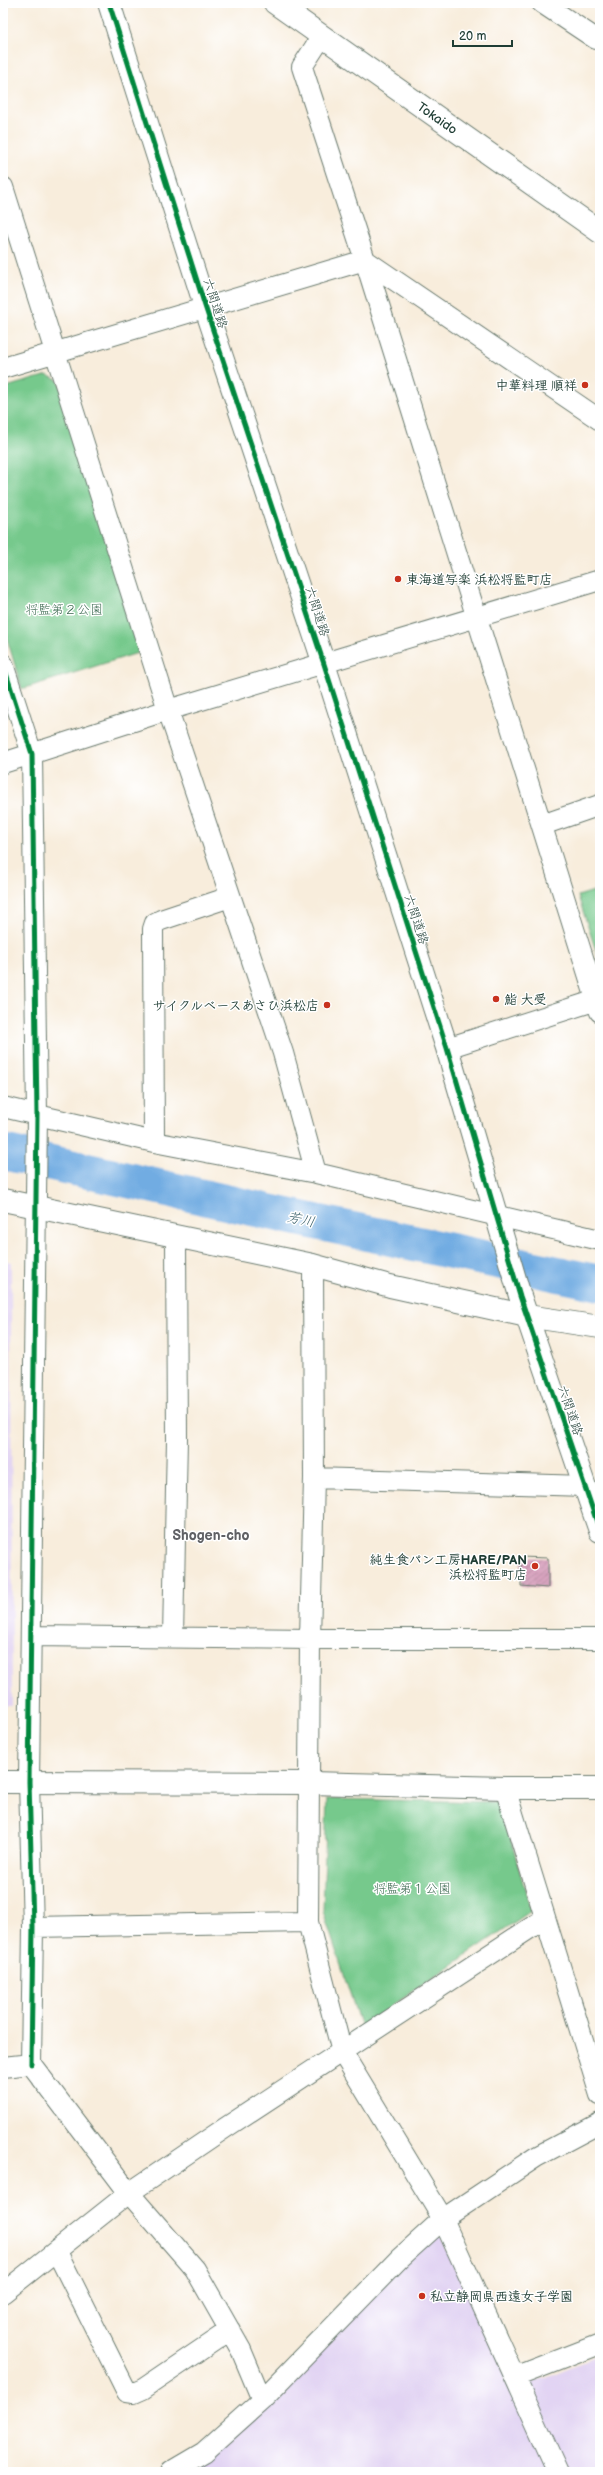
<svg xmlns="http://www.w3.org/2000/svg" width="603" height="2475" font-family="'Balsamiq Sans','Klee One',sans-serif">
	<defs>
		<pattern id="building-hatch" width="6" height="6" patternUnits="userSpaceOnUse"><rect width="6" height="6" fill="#d9a4c0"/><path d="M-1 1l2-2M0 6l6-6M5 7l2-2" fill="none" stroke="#af879d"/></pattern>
	</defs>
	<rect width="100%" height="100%" fill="#fff"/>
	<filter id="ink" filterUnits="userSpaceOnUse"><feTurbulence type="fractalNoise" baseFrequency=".025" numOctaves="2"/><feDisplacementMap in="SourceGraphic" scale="8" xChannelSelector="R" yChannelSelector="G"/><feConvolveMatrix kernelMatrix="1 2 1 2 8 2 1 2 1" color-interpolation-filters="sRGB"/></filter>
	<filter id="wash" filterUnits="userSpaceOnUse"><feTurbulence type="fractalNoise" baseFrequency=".012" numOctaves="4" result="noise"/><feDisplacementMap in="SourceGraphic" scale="16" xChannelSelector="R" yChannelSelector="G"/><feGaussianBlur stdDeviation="0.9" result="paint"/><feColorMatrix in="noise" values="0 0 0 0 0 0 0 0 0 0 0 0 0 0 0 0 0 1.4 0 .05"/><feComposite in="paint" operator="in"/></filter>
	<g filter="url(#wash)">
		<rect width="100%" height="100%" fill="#f8eddc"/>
		<!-- built -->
		<path fill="#e2d4f3" d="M3,1260L11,1262L12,1706H3Z
			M435,2234L441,2236L514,2390L600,2355V2472H189Z"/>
		<!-- green -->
		<path fill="#76c98c" stroke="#4a8360" d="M47,375L59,381L141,652L22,689L3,625V388Z
			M600,889V963L578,896Z
			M327,1799L500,1802L531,1911L361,2027L323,1911Z"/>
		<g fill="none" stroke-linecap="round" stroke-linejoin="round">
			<!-- river -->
			<path stroke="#71ace2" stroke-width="36" d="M3,1152L274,1213L600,1283"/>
		</g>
		<g id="blocks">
			<!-- building -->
			<path fill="url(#building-hatch)" d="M521,1557L548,1558V1588L521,1586Z"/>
		</g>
	</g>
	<g filter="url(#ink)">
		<use href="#blocks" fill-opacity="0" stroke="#6b7b6f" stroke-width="1"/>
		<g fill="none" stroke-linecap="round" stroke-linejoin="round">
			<!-- minor casing -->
			<g stroke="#6b7b6f" stroke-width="22">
				<path id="minor" d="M542,3L596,39L600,38
					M322,36L302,67L365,260L600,1012
					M3,187L168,710L283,1053L316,1173
					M3,368L365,260L600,420
					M3,664L32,754L37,1115L29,1782L33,1927L31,2064
					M3,763L168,710L600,580
					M542,825L600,805
					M447,1048L600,999
					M3,1107L154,1142L316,1173L600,1240
					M154,1142L153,929L155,923L161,920L230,897
					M313,1265L314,1478L310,1639L308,1922L342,2052L443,2219L558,2472
					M314,1478L585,1486
					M32,1636L310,1639H600
					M173,1637L177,1439L176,1238
					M505,1788L600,2095
					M33,1927L308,1922
					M3,2067L31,2064L129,2193L195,2269L241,2350L262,2400
					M57,2252L127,2392L134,2393L143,2389L230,2330
					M3,2293L129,2193L225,2128L544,1919
					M515,2377L600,2344
					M170,2472L204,2452L262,2400L399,2259L443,2219L536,2157L600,2123"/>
			</g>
			<!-- tertiary casing -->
			<g stroke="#6b7b6f" stroke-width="24">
				<path id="tertiary" d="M109,3L205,306L324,664L447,1048L520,1296L600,1531
					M3,1200L313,1265L390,1286L527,1316L600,1327
					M3,1782L310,1783L505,1788H600"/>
			</g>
			<!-- trunk casing -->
			<g stroke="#6b7b6f" stroke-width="24">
				<g id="trunk">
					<path id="s1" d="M275,3L600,232"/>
				</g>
			</g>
			<!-- minor -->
			<use href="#minor" stroke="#fff" stroke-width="20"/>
			<!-- tertiary -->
			<use href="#tertiary" stroke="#fff" stroke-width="22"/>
			<!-- trunk -->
			<use href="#trunk" stroke="#fff" stroke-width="22"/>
			<!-- cycleway casing -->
			<g stroke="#fff" stroke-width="8">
				<path id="cycleway" d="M109,3L205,306L324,664L447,1048L520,1296L600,1531
					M3,664L32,754L37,1115L29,1782L33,1927L31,2064"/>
			</g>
			<!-- cycleway -->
			<use href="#cycleway" stroke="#00873e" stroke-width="5"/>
		</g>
	</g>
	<!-- markers -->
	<g fill="#c8321e" stroke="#fff" stroke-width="1.5">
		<circle cx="585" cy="385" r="4"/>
		<circle cx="398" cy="579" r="4"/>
		<circle cx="496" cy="999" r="4"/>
		<circle cx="327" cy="1005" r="4"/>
		<circle cx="535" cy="1566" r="4"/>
		<circle cx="422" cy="2296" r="4"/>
	</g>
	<g text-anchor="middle" stroke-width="3" stroke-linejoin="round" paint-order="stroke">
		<!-- street labels -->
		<g font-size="13" fill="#1f3d34" stroke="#fff">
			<text dy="5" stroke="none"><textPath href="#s1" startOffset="199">Tokaido</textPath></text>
			<text transform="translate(216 303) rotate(72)" y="5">六間道路</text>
			<text transform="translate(318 611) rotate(72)" y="5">六間道路</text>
			<text transform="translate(417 919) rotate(72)" y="5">六間道路</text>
			<text transform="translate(571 1410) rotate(71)" y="5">六間道路</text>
		</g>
		<!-- poi labels -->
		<g font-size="13" font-weight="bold" fill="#1f3d34" stroke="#fff" text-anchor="end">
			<text x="577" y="390">中華料理 順祥</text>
			<text x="406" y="584" text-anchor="start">東海道写楽 浜松将監町店</text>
			<text x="504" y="1004" text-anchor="start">鮨 大受</text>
			<text x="319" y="1010">サイクルベースあさひ浜松店</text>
			<text x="527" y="1564">純生食パン工房HARE/PAN<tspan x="527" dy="15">浜松将監町店</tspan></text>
			<text x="430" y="2301" text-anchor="start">私立静岡県西遠女子学園</text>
		</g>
		<!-- park labels -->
		<g font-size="13" fill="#39674e" stroke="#fff">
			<text x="64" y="614">将監第２公園</text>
			<text x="412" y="1893">将監第１公園</text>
		</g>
		<!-- water labels -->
		<g font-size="14" font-style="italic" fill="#385e68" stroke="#fff">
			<text transform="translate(301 1219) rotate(12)" y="5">芳川</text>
		</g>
		<!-- neighbourhood labels -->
		<g font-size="14" font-weight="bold" fill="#606165" stroke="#fff">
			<text x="211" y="1540">Shogen-cho</text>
		</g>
	</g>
	<!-- margin -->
	<rect width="603" height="2475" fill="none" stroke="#fff" stroke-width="16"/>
	<!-- scale -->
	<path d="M453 40v6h59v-6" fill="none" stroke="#1f3d34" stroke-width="2"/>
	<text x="459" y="40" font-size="12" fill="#1f3d34" stroke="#ffffff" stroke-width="3" paint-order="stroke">20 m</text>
</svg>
